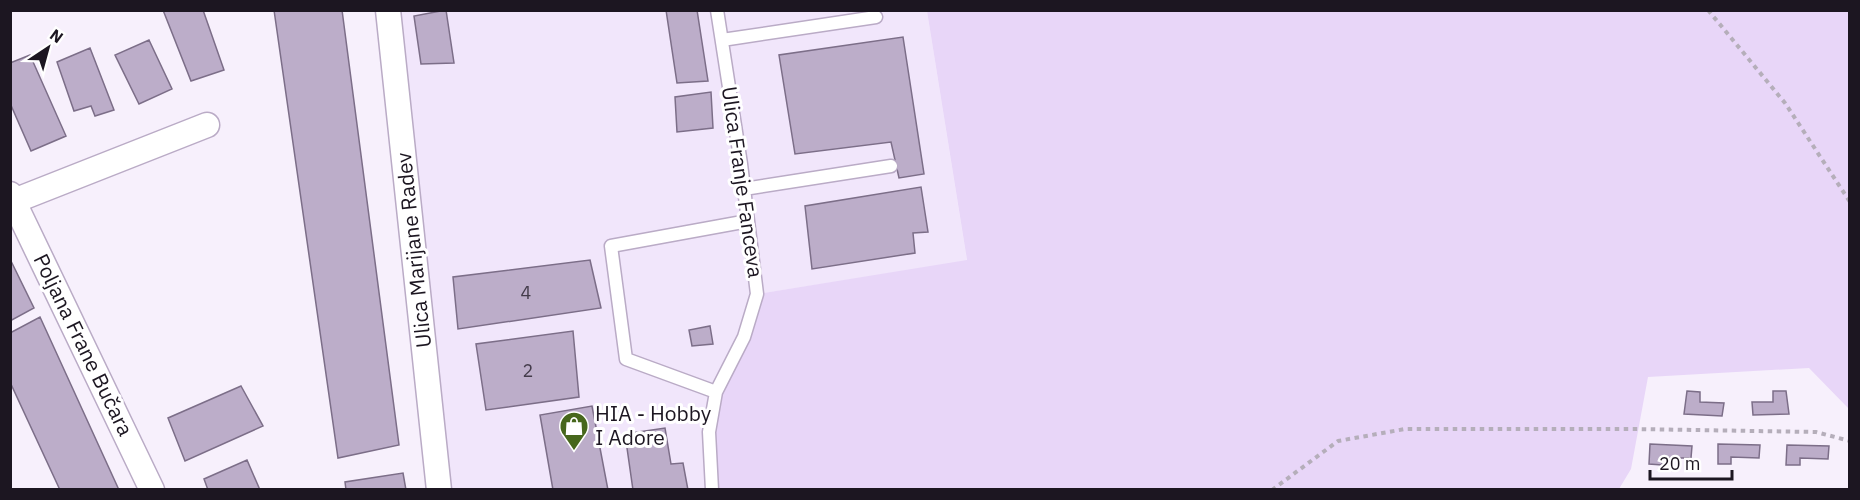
<svg xmlns="http://www.w3.org/2000/svg" width="1860" height="500" font-family="'IBM Plex Sans',sans-serif">
	<rect width="100%" height="100%" fill="#f7f0fc"/>
	<!-- built -->
	<path fill="#f1e6fb" d="M390,11H927L967,261L757,294L712,489H440Z"/>
	<!-- green -->
	<path fill="#e8d6f8" d="M927,11H1849V409L1809,368L1648,377L1631,469L1619,489L712,490L716,392L757,294L967,260Z"/>
	<!-- building -->
	<path fill="#bcadc9" stroke="#7c6e88" stroke-width="1.5" d="M163,10H203L224,70L191,81Z
		M274,10H342L399,445L338,458Z
		M446,10L454,63L421,64L414,16Z
		M666,10H697L708,81L677,83Z
		M903,37L924,174L899,178L891,142L795,154L779,55Z
		M149,40L172,89L139,104L115,55Z
		M90,48L114,110L95,116L91,106L74,111L57,62Z
		M30,55L66,136L31,151L10,103V63Z
		M711,92L713,128L677,132L675,97Z
		M921,187L928,232L913,233L915,253L812,269L805,206Z
		M10,259L34,308L10,321Z
		M590,260L601,308L458,329L453,277Z
		M40,317L119,490H60L10,382V333Z
		M710,326L713,344L692,346L689,330Z
		M573,331L579,397L486,410L476,344Z
		M241,386L263,426L185,461L168,418Z
		M1687,391L1700,392V402L1724,403L1722,416L1684,414Z
		M1773,391H1786L1789,414L1753,415L1752,402H1773Z
		M592,406L608,490H553L540,415Z
		M665,428L671,464L683,463L688,490H633L625,434Z
		M1650,444L1692,446L1691,458H1663L1662,465L1649,464Z
		M1718,444L1760,445L1759,458L1731,457V464H1718Z
		M1787,445L1829,446L1828,459L1800,458V465H1786Z
		M247,460L260,490H208L204,479Z
		M403,473L406,490H346L345,482Z"/>
	<g fill="none" stroke-linecap="round" stroke-linejoin="round">
		<!-- service casing -->
		<g stroke="#baabc6" stroke-width="15">
			<path id="service" d="M722,40L876,17
				M744,189L891,166
				M716,392L626,359L611,246L748,221
				M712,490L709,432L716,392L744,337L757,294L741,164L717,10"/>
		</g>
		<!-- minor casing -->
		<g stroke="#baabc6" stroke-width="27">
			<path id="minor" d="M388,10L439,490
				M10,194L152,490
				M14,201L207,125"/>
		</g>
		<!-- path -->
		<path stroke="#b5aeba" stroke-width="4" stroke-dasharray="4.5 4.5" stroke-linecap="butt" d="M1708,10L1785,103L1850,202
			M1272,490L1338,441L1405,429H1634L1816,432L1850,441"/>
		<!-- service -->
		<use href="#service" stroke="#fff" stroke-width="12"/>
		<!-- minor -->
		<use href="#minor" stroke="#fff" stroke-width="24"/>
	</g>
	<!-- icons -->
	<defs>
		<g id="shop-pin" transform="scale(1.5)"><path d="M0 17L-7.5 6A9.5 9.5 0 1 1 7.5 6Z" fill="#47671c" stroke="#fff"/><path d="M-5-2.5h2.3a2.7 3.5 0 0 1 5.4 0H5L5.5 6h-11ZM-1.5-2.5h3a1.5 2.3 0 0 0-3 0Z" fill="#fff"/></g>
	</defs>
	<g fill-rule="evenodd">
		<use href="#shop-pin" x="574" y="426"/>
	</g>
	<g text-anchor="middle" stroke-width="6" stroke-linejoin="round" paint-order="stroke">
		<!-- number labels -->
		<g font-size="18" fill="#443c4b">
			<text x="526" y="299">4</text>
			<text x="528" y="377">2</text>
		</g>
		<!-- street labels -->
		<g font-size="21" fill="#1c1621" stroke="#fff">
			<text transform="translate(742 182) rotate(82)" y="7">Ulica Franje Fanceva</text>
			<text transform="translate(414 250) rotate(-96)" y="7">Ulica Marijane Radev</text>
			<text transform="translate(83 345) rotate(64)" y="7">Poljana Frane Bučara</text>
		</g>
		<!-- poi labels -->
		<g font-size="21" fill="#1c1621" stroke="#fff" text-anchor="start">
			<text x="595" y="421">HIA - Hobby<tspan x="595" dy="24">I Adore</tspan></text>
		</g>
	</g>
	<!-- border -->
	<rect width="1860" height="500" fill="none" stroke="#1c1621" stroke-width="24"/>
	<!-- north arrow -->
	<g transform="translate(48 48) rotate(36)" stroke="#ffffff" stroke-width="4.5" paint-order="stroke">
	<path d="M0-4.5L10 22L0 15L-10 22Z" fill="#1c1621"/>
	<text y="-9" font-size="16" font-weight="bold" text-anchor="middle" fill="#1c1621">N</text>
	</g>
	<!-- scale -->
	<path d="M1650 470v9h82v-9" fill="none" stroke="#1c1621" stroke-width="3"/>
	<text x="1659" y="470" font-size="18" fill="#1c1621" stroke="#ffffff" stroke-width="4.5" paint-order="stroke">20 m</text>
</svg>
